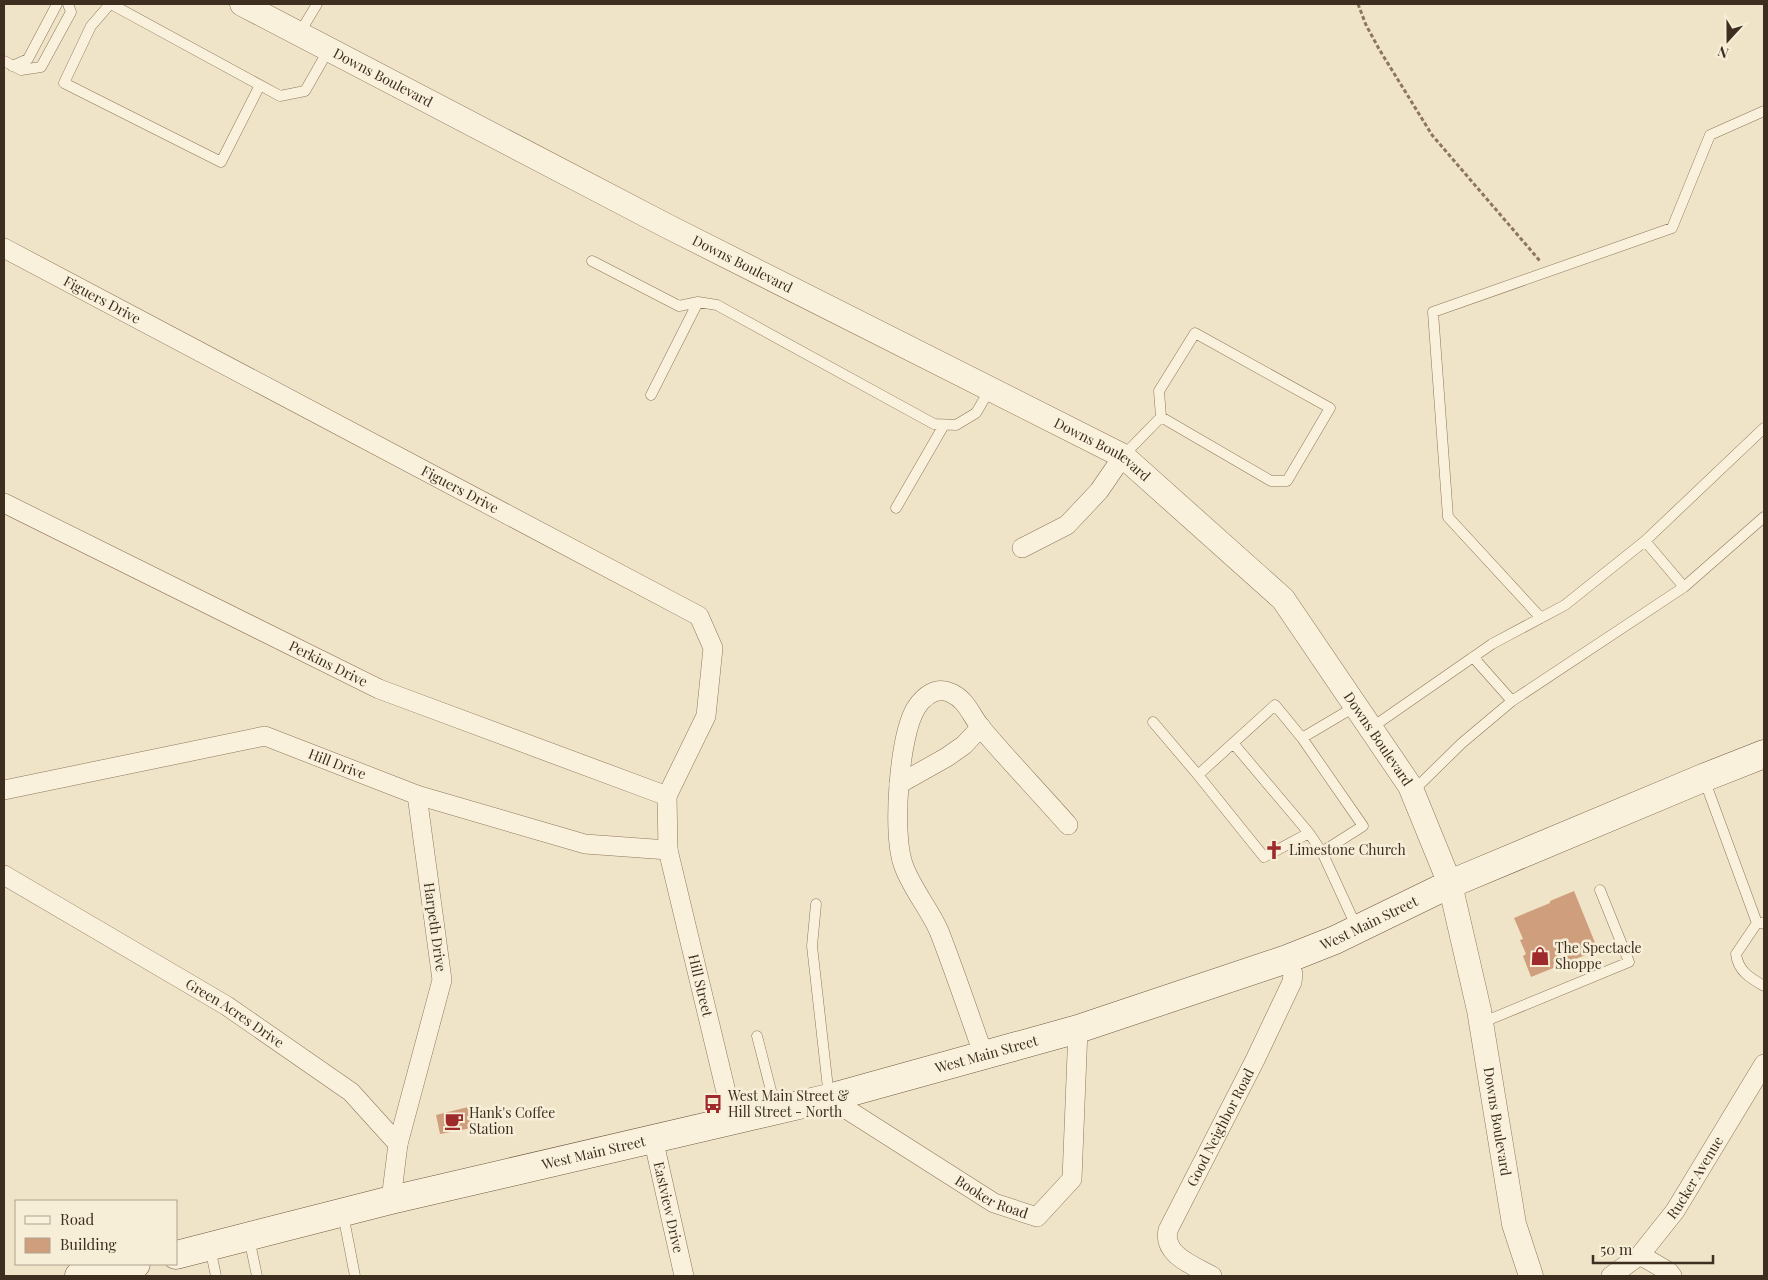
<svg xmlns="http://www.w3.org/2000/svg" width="1768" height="1280" font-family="'Playfair Display',serif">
	<rect width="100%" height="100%" fill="#f0e4c8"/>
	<!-- building -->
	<path fill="#cf9f7d" d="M1574,891L1598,950L1531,977L1523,956L1526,954L1520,940L1523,939L1514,918L1550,903V901Z
		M468,1107L472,1128L440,1134L436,1115Z"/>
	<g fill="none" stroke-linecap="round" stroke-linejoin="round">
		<!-- service casing -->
		<g stroke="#8d765c" stroke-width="11">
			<path id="service" d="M110,4L91,26L64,83L221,162L260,85
				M111,4L280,96L305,91L329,49
				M299,34L317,4
				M4,61L21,70L41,67L71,12L68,4
				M12,66L28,59L57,4
				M592,261L679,306L698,302L717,305L934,424L956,425L976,413L990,389
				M651,395L698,302
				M1123,456L1161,417L1271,481H1287L1330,408L1195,333L1159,391L1161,417
				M896,508L944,425
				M1645,541L1764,428
				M1684,587L1764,517
				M1541,618L1448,517L1433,312L1672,228L1710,135L1764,111
				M1473,657L1512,701
				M1153,722L1198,775
				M1371,728L1492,644L1565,605L1645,541L1684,587L1512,701L1462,743L1413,791
				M1302,738L1363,826L1322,852L1309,833L1264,857L1198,775L1275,705L1302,738L1356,706
				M1233,743L1309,833
				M1704,779L1757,923H1764
				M1322,852L1357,928
				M816,904L812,946L829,1097
				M1757,923L1736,954C1738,971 1750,978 1764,986
				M1481,1023L1629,962L1600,890
				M757,1036L776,1110
				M343,1214L355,1276
				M249,1238L257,1276
				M210,1248L216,1276"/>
		</g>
		<!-- minor casing -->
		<g stroke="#8d765c" stroke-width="20">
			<g id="minor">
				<path id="s1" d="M4,248L699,616L713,648L706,716L667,796L668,850L733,1121"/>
				<path id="s2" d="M4,503L379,689L667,796"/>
				<path d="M1022,548L1067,525L1099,491L1123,456"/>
				<path d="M899,784L947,757L964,745L981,727"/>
				<path id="s3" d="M4,790L265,736L417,795L585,844L668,850"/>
				<path id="s4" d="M4,875L227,1006L351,1092L398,1144L391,1200"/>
				<path d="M984,1056C969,1014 955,972 939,931C929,908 911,888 903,864C892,833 899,736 916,708C924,696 936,686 951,693C967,700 971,716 982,729C1010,762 1040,793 1068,825"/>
				<path id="s5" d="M829,1098L994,1203L1037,1217L1072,1179L1078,1029"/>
				<path id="s6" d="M653,1138L684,1276"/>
				<path d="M398,1144L442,980L417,795"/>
				<path d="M1640,1255L1669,1272L1672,1276"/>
				<path id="s7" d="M1212,1276C1195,1266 1162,1255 1168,1230L1255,1060L1292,982L1293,974L1287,959"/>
				<path id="s8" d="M1611,1276L1640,1255L1675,1211L1764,1064"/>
			</g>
		</g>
		<!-- tertiary casing -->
		<g stroke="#8d765c" stroke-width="25">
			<g id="tertiary">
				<path id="s9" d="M242,4L667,226L1123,456L1283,599L1410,786L1450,884L1479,1010L1514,1224L1531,1276"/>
			</g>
		</g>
		<!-- secondary casing -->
		<g stroke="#6f573f" stroke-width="29">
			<g id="secondary">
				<path id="s10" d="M176,1255L391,1200L829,1098L1078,1029L1287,959L1335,940L1450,884L1703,778L1764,754"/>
				<path d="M79,1276L136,1264"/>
			</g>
		</g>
		<!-- path -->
		<path stroke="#8d765c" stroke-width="3" stroke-dasharray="4 2.5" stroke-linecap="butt" d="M1358,4L1366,25L1379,49L1432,135L1540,261"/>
		<!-- service -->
		<use href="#service" stroke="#faf1dc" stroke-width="10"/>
		<!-- minor -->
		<use href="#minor" stroke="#faf1dc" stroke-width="19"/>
		<!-- tertiary -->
		<use href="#tertiary" stroke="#faf1dc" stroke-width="24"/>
		<!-- secondary -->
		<use href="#secondary" stroke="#faf1dc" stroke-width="28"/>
	</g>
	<!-- icons -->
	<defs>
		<g id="church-bare" transform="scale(1.5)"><path d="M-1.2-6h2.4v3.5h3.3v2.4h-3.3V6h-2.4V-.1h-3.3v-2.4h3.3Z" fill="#9e2a2b" stroke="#f7eed8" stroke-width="2.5" paint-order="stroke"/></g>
		<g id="shop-bare" transform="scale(1.5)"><path d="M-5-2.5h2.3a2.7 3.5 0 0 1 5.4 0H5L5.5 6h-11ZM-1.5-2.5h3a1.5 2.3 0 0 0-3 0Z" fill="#9e2a2b" stroke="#f7eed8" stroke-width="2.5" paint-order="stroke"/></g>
		<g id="bus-bare" transform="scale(1.5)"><path d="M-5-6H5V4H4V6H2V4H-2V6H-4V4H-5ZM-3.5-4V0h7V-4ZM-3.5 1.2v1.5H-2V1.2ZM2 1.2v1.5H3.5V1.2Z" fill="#9e2a2b" stroke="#f7eed8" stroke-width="2.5" paint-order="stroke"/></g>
		<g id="cafe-bare" transform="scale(1.5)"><path d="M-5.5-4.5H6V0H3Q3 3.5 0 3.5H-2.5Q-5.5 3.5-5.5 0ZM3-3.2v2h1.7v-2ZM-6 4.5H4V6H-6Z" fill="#9e2a2b" stroke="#f7eed8" stroke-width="2.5" paint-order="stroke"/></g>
	</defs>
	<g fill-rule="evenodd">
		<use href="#church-bare" x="1274" y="850"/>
		<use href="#shop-bare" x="1540" y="956"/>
		<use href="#bus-bare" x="713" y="1104"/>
		<use href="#cafe-bare" x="454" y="1121"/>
	</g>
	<g text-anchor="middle" stroke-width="5" stroke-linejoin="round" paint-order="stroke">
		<!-- street labels -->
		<g font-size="14" fill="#3d2e20" stroke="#f7eed8">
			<text dy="5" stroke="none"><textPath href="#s9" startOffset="159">Downs Boulevard</textPath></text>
			<text dy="5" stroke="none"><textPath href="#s9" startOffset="564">Downs Boulevard</textPath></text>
			<text dy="5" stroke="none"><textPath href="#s1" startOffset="111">Figuers Drive</textPath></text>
			<text dy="5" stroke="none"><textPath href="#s9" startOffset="969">Downs Boulevard</textPath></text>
			<text dy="5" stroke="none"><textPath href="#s1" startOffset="516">Figuers Drive</textPath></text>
			<text dy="5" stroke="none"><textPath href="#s2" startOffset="362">Perkins Drive</textPath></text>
			<text dy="5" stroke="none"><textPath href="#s9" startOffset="1374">Downs Boulevard</textPath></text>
			<text dy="5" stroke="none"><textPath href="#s3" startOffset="344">Hill Drive</textPath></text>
			<text dy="5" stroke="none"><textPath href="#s10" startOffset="1240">West Main Street</textPath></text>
			<text transform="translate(435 927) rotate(82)" y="5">Harpeth Drive</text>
			<text dy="5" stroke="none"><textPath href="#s1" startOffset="1172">Hill Street</textPath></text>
			<text dy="5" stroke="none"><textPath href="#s4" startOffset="269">Green Acres Drive</textPath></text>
			<text dy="5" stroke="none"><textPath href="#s10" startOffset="835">West Main Street</textPath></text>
			<text dy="5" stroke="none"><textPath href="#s9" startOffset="1779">Downs Boulevard</textPath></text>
			<text dy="5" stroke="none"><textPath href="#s7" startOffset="184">Good Neighbor Road</textPath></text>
			<text dy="5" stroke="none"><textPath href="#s10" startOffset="430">West Main Street</textPath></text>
			<text dy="5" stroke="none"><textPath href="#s8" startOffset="131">Rucker Avenue</textPath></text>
			<text dy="5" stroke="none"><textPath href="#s5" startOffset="191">Booker Road</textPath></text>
			<text dy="5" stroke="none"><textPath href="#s6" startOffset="71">Eastview Drive</textPath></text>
		</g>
		<!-- poi labels -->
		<g font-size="14" fill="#3d2e20" stroke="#f7eed8" text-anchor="start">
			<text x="1289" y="855">Limestone Church</text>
			<text x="1555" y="953">The Spectacle<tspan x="1555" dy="16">Shoppe</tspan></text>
			<text x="728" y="1101">West Main Street &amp;<tspan x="728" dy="16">Hill Street - North</tspan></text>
			<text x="469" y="1118">Hank's Coffee<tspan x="469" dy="16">Station</tspan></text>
		</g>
	</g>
	<!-- border -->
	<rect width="1768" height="1280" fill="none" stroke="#3d2e20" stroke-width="10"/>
	<!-- legend -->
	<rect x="15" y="1200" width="162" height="65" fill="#f7eed8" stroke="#ada18e"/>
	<rect x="25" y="1216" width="25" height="8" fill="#faf1dc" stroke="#ada18e"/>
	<text x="60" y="1225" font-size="15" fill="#3d2e20">Road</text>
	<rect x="25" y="1238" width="25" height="15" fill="#cf9f7d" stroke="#ada18e"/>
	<text x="60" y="1250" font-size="15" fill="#3d2e20">Building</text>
	<!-- north arrow -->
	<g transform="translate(1728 40) rotate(201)" stroke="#f7eed8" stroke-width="4" paint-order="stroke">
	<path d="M0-4L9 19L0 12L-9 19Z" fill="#3d2e20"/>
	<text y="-8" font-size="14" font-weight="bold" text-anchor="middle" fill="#3d2e20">N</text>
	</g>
	<!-- scale -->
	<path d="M1593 1255v8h120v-8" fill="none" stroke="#3d2e20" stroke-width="2.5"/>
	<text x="1600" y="1255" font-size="15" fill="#3d2e20" stroke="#f7eed8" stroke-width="4" paint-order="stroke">50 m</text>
</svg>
